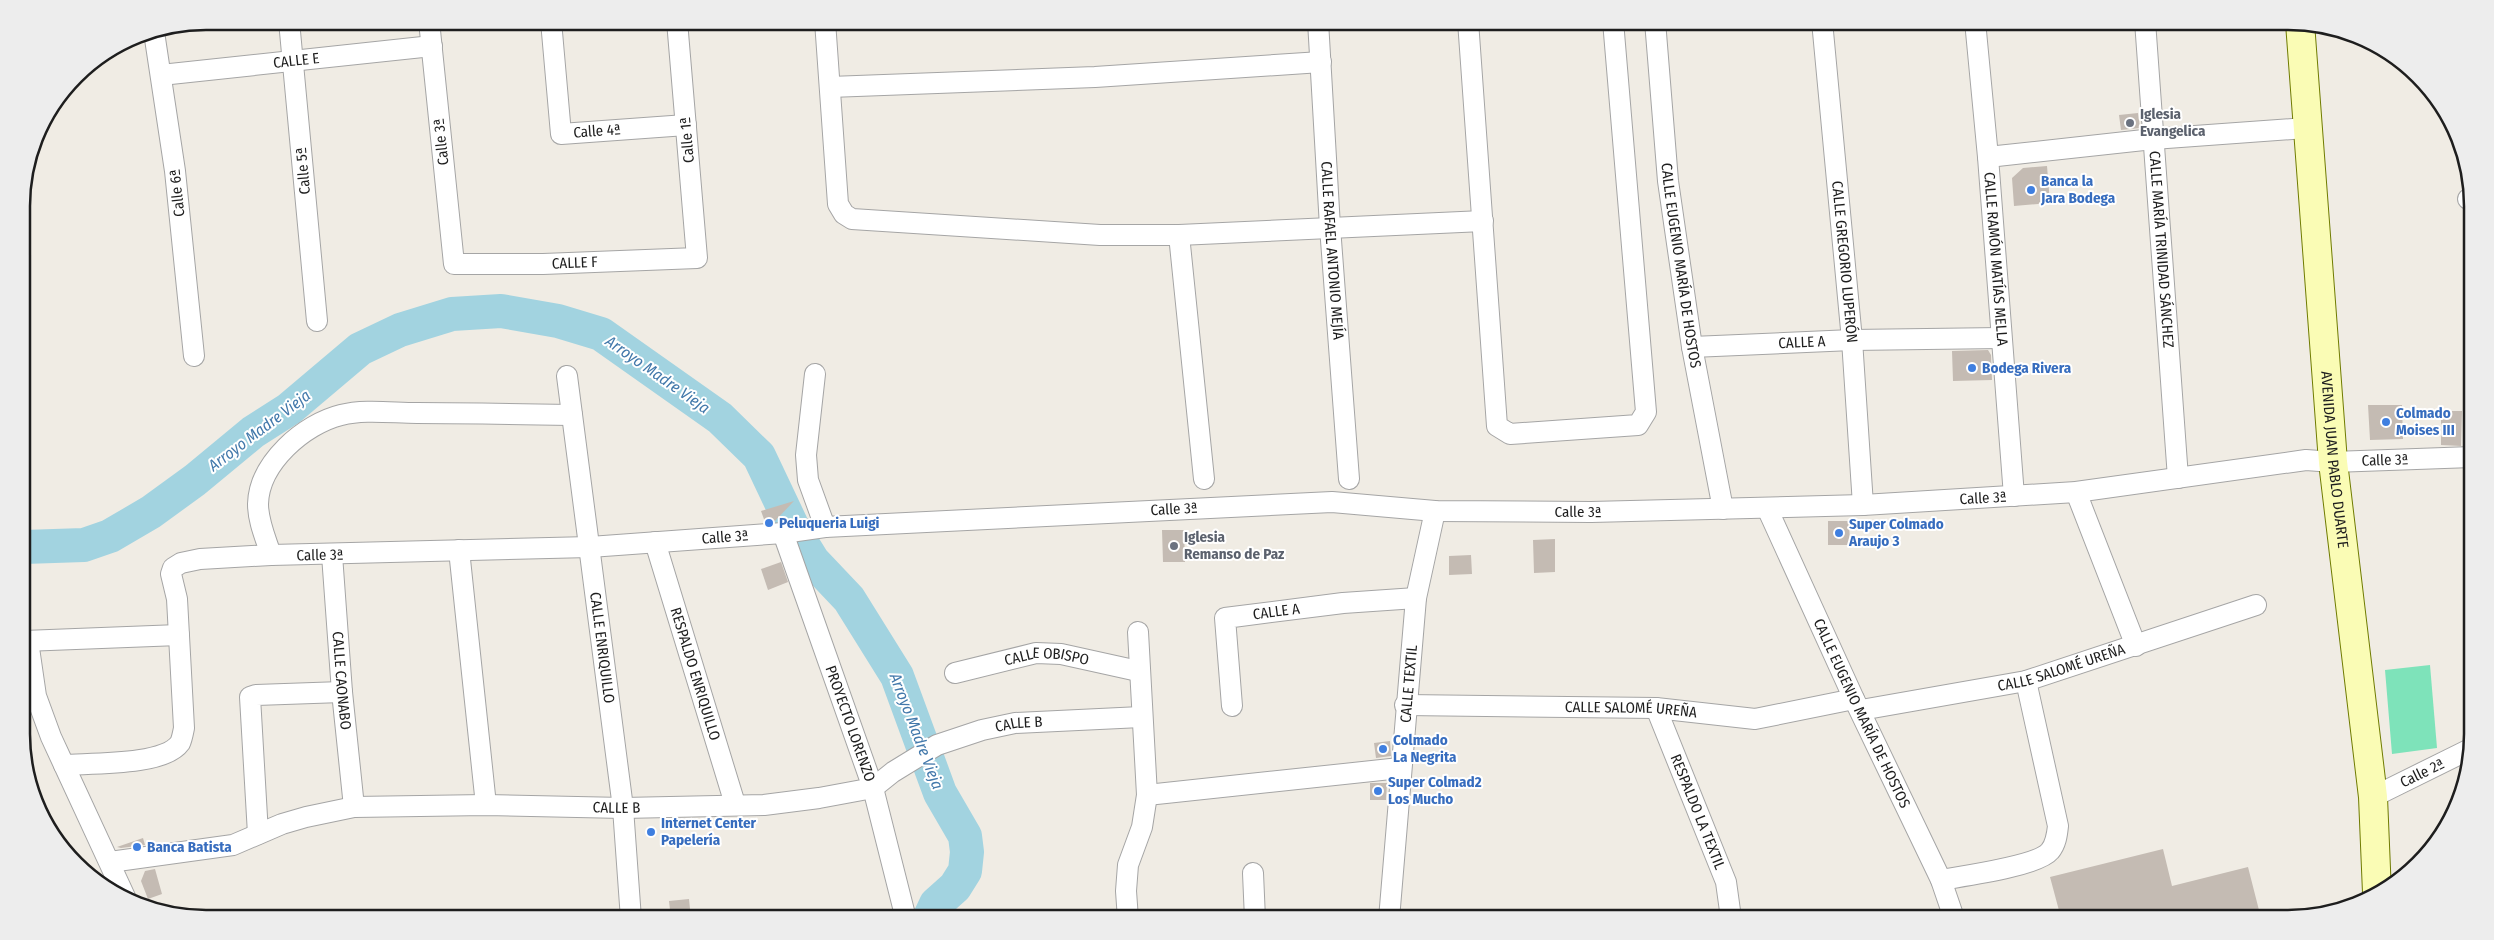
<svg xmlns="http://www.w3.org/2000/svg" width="2494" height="940" font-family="'Fira Sans Condensed',sans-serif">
	<rect width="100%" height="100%" fill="#f0ece4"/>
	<!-- pitch -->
	<path fill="#7ee3ba" d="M2430,665L2437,748L2392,754L2385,670Z"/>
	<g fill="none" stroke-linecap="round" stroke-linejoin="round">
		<!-- river -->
		<path stroke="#a2d3e0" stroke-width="34" d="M24,547L84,545L110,536L151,512L195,480L253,432L289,409L360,349L400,330L452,314L501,311L558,321L601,334L720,418L759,456L795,532L813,561L849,599L897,676L940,793L965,836L967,852L965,871L955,887L936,904L929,919"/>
	</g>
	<!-- building -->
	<path fill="#c4bbb3" d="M2138,113L2140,128L2121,130L2119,115Z
		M2047,166L2050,203L2014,206L2012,178L2023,168Z
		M1988,350L1991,355L1992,380L1953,381L1952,351Z
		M2368,405H2402L2403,439L2370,440Z
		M2441,411H2462L2461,446L2441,445Z
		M794,501L774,522H765L761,511Z
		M1828,521H1849L1850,545H1828Z
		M1162,530H1184L1185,562H1163Z
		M1555,539V572L1534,573L1533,540Z
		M1471,555L1472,574L1449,575V556Z
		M781,562L788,582L768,590L761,569Z
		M1390,741L1391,756L1376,758L1374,743Z
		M1370,783H1387L1386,800H1370Z
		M143,838L145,845L121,848L117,847Z
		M2163,849L2172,886L2248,867L2261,918H2061L2050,877Z
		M155,869L162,894L148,899L141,881L145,871Z
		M689,899L691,919H671L669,901Z"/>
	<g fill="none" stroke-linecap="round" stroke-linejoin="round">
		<!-- street casing -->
		<g stroke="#a5a5a5" stroke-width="22">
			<g id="street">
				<path d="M289,21L317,321"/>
				<path id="s1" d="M429,21L454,264H543L697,258L677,21"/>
				<path d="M551,21L561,134L686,125"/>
				<path d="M825,21L838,204L844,214L852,219L1100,235H1179L1483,221"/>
				<path id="s2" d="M1318,21L1330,227L1349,479"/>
				<path d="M1468,21L1497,426L1510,434L1638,425L1646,412L1613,21"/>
				<path id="s3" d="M1655,21L1668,181L1692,347L1723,509"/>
				<path id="s4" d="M1822,21L1852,340L1863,505"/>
				<path id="s5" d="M1975,21L1988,157L2014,496"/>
				<path id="s6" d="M2145,21L2178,478"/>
				<path d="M154,32L175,171L194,356"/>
				<path id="s7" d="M161,75L432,46"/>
				<path d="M830,87L1095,77L1321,62"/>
				<path d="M1988,157L2153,139L2306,128"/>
				<path d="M2468,199H2471"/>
				<path d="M1179,235L1204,479"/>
				<path id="s8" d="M1692,347L1852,340L2001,338"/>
				<path d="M815,374L806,455L808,480L825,527"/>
				<path id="s9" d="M567,376L623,808L631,919"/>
				<path d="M2076,492L2136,646"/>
				<path id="s10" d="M1767,508L1854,699L1941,880L1954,918"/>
				<path id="s11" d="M783,533L873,788L906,919"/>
				<path id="s12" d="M655,542L735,804"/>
				<path d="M459,550L486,805"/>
				<path d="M271,555C266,539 258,522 258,504C259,463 304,424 341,415C364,409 393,413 417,413C468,413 520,414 572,415"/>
				<path id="s13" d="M332,555L342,692L354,807"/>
				<path d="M24,641L179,635"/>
				<path d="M28,641L36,696L51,737L126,899"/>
				<path id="s14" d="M955,673L1036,653L1061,654L1138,671"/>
				<path id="s15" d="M1405,705L1656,708L1755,719L1854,699"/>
				<path id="s16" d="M1232,706L1225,618L1343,603L1416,598"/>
				<path id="s17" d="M1656,708L1726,882L1731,918"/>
				<path id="s18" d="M1861,710L2026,681L2256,605"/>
				<path d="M64,765C90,763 164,766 180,743C182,739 183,733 184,728L177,599L171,574L173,568L181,563L200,559L271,555L590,547L783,533L825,527L1332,502L1435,511L1591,512L1863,505L2076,492L2306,460L2333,462L2472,457"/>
				<path d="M1147,795L1400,768"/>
				<path d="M2373,797L2470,749"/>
				<path d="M258,834L250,697L256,695L342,692"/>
				<path id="s19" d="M110,862L233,845L282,824L306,817L354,807L486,805L623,808L764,805L819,798L873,788L893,772L937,745L982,730L1015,723L1141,717"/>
				<path d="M1253,873L1255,919"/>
				<path d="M1941,880C1963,876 2038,866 2050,851C2056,844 2057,835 2058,826L2026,681"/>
				<path d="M1128,919L1126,891L1128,865L1142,827L1147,795L1138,632"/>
				<path id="s20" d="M1389,919L1416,598L1435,511"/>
			</g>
		</g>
		<!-- secondary casing -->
		<g stroke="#6f7b00" stroke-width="30">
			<g id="secondary">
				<path id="s21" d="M2300,23L2333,462L2373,797L2377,893"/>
			</g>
		</g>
		<!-- street -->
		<use href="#street" stroke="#fff" stroke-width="20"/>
		<!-- secondary -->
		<use href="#secondary" stroke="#fafcb5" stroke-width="28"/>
	</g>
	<!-- markers -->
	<g fill="#6b7280" stroke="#fff" stroke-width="2">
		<circle cx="2130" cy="123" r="5"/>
		<circle cx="1174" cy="546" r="5"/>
	</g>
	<g fill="#3f7fe0" stroke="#fff" stroke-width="2">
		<circle cx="2031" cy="190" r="5"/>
		<circle cx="1972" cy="368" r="5"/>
		<circle cx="2386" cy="422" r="5"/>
		<circle cx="769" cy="523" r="5"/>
		<circle cx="1839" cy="533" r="5"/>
		<circle cx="1383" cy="749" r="5"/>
		<circle cx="1378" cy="791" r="5"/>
		<circle cx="651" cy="832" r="5"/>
		<circle cx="137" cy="847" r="5"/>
	</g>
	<g text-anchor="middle" stroke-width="4" stroke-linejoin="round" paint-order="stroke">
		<!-- street labels -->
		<g font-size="15" fill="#1e1e1e" stroke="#fff">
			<text dy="5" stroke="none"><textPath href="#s7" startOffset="136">CALLE E</textPath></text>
			<text transform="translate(597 131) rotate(-4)" y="5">Calle 4ª</text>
			<text transform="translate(687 140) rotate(-95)" y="5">Calle 1ª</text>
			<text transform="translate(441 142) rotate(-96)" y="5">Calle 3ª</text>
			<text transform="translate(303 171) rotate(-95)" y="5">Calle 5ª</text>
			<text transform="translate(177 193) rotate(-96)" y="5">Calle 6ª</text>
			<text dy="5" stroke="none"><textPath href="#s2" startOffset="230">CALLE RAFAEL ANTONIO MEJÍA</textPath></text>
			<text dy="5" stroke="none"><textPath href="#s6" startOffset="229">CALLE MARÍA TRINIDAD SÁNCHEZ</textPath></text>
			<text dy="5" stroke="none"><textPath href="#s5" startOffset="239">CALLE RAMÓN MATÍAS MELLA</textPath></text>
			<text dy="5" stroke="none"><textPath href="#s1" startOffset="365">CALLE F</textPath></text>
			<text dy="5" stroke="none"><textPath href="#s4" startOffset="242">CALLE GREGORIO LUPERÓN</textPath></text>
			<text dy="5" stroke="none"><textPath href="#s3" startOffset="246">CALLE EUGENIO MARÍA DE HOSTOS</textPath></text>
			<text dy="5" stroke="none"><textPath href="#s8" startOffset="110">CALLE A</textPath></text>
			<text dy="5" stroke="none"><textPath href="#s21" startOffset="438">AVENIDA JUAN PABLO DUARTE</textPath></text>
			<text transform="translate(2385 460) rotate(-2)" y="5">Calle 3ª</text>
			<text transform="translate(1983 498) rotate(-3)" y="5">Calle 3ª</text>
			<text transform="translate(1174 509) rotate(-3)" y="5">Calle 3ª</text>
			<text x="1578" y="517">Calle 3ª</text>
			<text transform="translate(725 537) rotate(-4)" y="5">Calle 3ª</text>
			<text transform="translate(320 555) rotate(-1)" y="5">Calle 3ª</text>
			<text dy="5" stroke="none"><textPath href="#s16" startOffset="140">CALLE A</textPath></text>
			<text dy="5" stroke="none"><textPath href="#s9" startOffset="274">CALLE ENRIQUILLO</textPath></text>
			<text dy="5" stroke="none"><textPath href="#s14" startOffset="94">CALLE OBISPO</textPath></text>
			<text dy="5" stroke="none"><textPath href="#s18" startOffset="205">CALLE SALOMÉ UREÑA</textPath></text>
			<text dy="5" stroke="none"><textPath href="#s12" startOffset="138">RESPALDO ENRIQUILLO</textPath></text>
			<text dy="5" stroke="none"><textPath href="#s13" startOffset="126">CALLE CAONABO</textPath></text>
			<text dy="5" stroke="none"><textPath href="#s20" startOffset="236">CALLE TEXTIL</textPath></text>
			<text dy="5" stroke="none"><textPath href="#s15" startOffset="226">CALLE SALOMÉ UREÑA</textPath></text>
			<text dy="5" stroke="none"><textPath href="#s10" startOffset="226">CALLE EUGENIO MARÍA DE HOSTOS</textPath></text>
			<text dy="5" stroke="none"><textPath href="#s11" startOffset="202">PROYECTO LORENZO</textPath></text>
			<text dy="5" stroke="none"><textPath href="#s19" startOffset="934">CALLE B</textPath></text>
			<text transform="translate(2422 773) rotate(-26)" y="5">Calle 2ª</text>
			<text dy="5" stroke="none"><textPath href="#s19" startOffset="514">CALLE B</textPath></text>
			<text dy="5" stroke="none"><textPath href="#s17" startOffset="112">RESPALDO LA TEXTIL</textPath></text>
		</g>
		<!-- worship labels -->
		<g font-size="15" font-weight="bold" fill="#5b616d" stroke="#fff" text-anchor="start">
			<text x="2140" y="119">Iglesia<tspan x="2140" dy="17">Evangelica</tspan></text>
			<text x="1184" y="542">Iglesia<tspan x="1184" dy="17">Remanso de Paz</tspan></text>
		</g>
		<!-- shop labels -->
		<g font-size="15" font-weight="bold" fill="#366cbe" stroke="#fff" text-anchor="start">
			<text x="2041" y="186">Banca la<tspan x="2041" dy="17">Jara Bodega</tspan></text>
			<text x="1982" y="373">Bodega Rivera</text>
			<text x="2396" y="418">Colmado<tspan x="2396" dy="17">Moises III</tspan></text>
			<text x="779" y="528">Peluqueria Luigi</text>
			<text x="1849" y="529">Super Colmado<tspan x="1849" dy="17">Araujo 3</tspan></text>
			<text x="1393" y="745">Colmado<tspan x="1393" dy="17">La Negrita</tspan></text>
			<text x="1388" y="787">Super Colmad2<tspan x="1388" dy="17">Los Mucho</tspan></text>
			<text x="661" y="828">Internet Center<tspan x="661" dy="17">Papelería</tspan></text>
			<text x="147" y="852">Banca Batista</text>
		</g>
		<!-- water labels -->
		<g font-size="16" font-style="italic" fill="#4379ab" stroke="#fff">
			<text transform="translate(658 374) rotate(35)" y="6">Arroyo Madre Vieja</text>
			<text transform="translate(259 430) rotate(-37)" y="6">Arroyo Madre Vieja</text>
			<text transform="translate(917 731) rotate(69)" y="6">Arroyo Madre Vieja</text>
		</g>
	</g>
	<!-- crop -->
	<path d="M0 0H2494V940H0ZM206 30H2288A176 176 0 0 1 2464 206V734A176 176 0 0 1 2288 910H206A176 176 0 0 1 30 734V206A176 176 0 0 1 206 30Z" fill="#ededed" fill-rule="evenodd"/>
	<path fill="none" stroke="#1e1e1e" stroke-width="2.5" d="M206 30H2288A176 176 0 0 1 2464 206V734A176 176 0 0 1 2288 910H206A176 176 0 0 1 30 734V206A176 176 0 0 1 206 30Z"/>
</svg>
